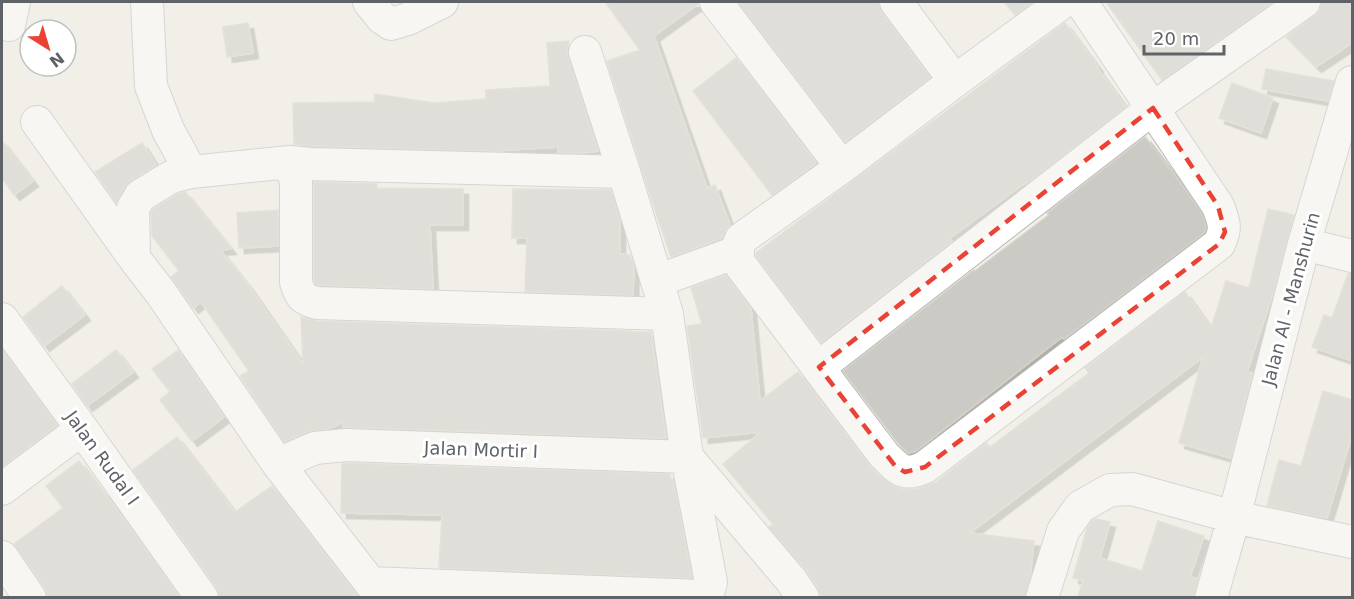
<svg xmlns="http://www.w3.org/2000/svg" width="1354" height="599" font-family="'DejaVu Sans',sans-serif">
	<defs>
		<filter id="shadow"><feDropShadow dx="5.5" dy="5.5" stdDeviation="0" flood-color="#0004"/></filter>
	</defs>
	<rect width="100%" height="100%" fill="#f1efe8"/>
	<!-- building -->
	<path fill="#cccac5" stroke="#d6d1c6" stroke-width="1.5" filter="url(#shadow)" d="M605,2H698V4L654,36L707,188L715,185L730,225L725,231L722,238L671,257L652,201L607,61L640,50Z
		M738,2H878L882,13L930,77L845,142Z
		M1004,2H1033L1015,15Z
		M1106,2H1273L1162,80Z
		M1322,2H1353V42L1316,67L1286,37L1315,16L1320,10Z
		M248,23L253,53L227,57L223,27Z
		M1065,23L1098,67L1097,68L1126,107L1026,184L1025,183L950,238L952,241L821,342L756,256V253Z
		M569,41L567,49L568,57L572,73H573L598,151L580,153L558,152V147L494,151L312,146L294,144L293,103L374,102L375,94L435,103L486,99V90L550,86L547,43Z
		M736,58L816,163L772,195L693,91Z
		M1266,69L1334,81L1328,101L1262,89Z
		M1232,83L1273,98L1261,133L1219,118Z
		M1145,137L1185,189L1202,214L1206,227L1204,233L1064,339L1062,337L916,451L908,453L898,443L843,371L974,270L975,271L1049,215L1047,213Z
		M2,141L33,181L14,195L2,178Z
		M142,143L156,165L130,181L124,187L116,202L95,172Z
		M314,182L377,184V188L463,189V225H430L433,289L320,285L315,284L314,279Z
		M513,189L611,190L620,221V254L630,255L634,267L633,295L525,292L527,238H512Z
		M185,192L231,249L220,250L248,285L303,364L301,317L316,321L631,331V332H651L666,438L343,427L344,422L328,429L308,431L284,442L240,376L249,371L201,302L193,308L171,277L179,271L152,236L151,213L153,209L178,194Z
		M1268,209L1294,215L1274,290L1247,372L1252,373L1231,458L1179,443L1203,357L970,533L1034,541L1030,578L1025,597H821L818,588L806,570L769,527L773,524L723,464L761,432L703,438L687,326L702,324L691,288L726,275L751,309L760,401L798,372L870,466L876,473L894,486L903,489H916L936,482L986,443L990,447L1089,373L1085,368L1185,292L1211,328L1226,281L1249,288Z
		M278,210V246L239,248L237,213Z
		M1353,273V361L1312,347L1324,315L1332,318L1348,274Z
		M62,286L85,315L44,346L23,317Z
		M2,349L57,425L2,467Z
		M116,350L133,372L87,406L72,384Z
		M178,350L224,417L192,441L160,400L170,392L152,369Z
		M1323,391L1353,400V431L1327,518L1267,506L1279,460L1301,466Z
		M177,437L235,512L272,486L358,597H220L217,588L133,470Z
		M79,461L103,493L104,492L180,597H48L45,588L14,544L63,508L46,486Z
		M342,463L670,474V479H673L692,578L439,568L442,515L341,513Z
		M1096,519L1110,522L1100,558L1142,571L1158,521L1204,536L1190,577L1198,579L1193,597H1078L1083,580L1073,578L1087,528L1092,521Z"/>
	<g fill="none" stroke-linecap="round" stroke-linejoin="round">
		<!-- street casing -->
		<g stroke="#b5b8bc" stroke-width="34">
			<path id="street" d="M147,2L151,86L168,130L191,172
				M369,2L382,18L391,24L408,19L442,2
				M716,2L842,167
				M896,2L955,81
				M1063,2L955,81L842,167L741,239C737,247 737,254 739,263L884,455C899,470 904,477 925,467L1219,244C1227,227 1224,223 1218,206L1081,2
				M9,25L14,2
				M37,122L134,258
				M290,162L191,172L171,177L153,188L140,196L133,208L134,258L161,293L278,464L382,598
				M624,172L311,164L290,162L296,182V282C300,296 302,299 317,303L667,314
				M1304,244L1352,256
				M657,281L737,252
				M2,319L82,429L202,598
				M819,367L1153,108L1304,2
				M278,464L315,448L346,445L687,457L791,580L803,598
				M2,489L82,429
				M2,557L30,598
				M370,583L700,596L709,590L711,582L687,457L667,314L624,172L585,52
				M1042,598L1063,531L1080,507L1110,490L1132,489L1234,517L1352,542
				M1211,598L1234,517L1304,244L1352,82"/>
		</g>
		<!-- street -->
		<use href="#street" stroke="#fff" stroke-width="32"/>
	</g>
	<!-- marked area -->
	<path d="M0 0H1354V599H0ZM1153,108L1218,206L1225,232L1219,244L925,467L905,472L896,467L819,367Z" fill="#f1efe8" fill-opacity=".55" fill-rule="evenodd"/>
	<path fill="none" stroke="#ea4335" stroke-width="4.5" stroke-dasharray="12 8" stroke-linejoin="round" d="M1153,108L1218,206L1225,232L1219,244L925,467L905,472L896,467L819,367Z"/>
	<g text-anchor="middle" stroke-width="6" stroke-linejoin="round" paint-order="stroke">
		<!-- street labels -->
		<g font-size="18" fill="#5f6368" stroke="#fff">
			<text transform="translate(1291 299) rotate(-75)" y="6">Jalan Al - Manshurin</text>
			<text transform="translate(481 450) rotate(2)" y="6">Jalan Mortir I</text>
			<text transform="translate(102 458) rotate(54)" y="6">Jalan Rudal I</text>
		</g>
	</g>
	<!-- border -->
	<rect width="1354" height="599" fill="none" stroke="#5f6368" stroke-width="6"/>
	<!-- north arrow -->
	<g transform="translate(48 48) rotate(143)"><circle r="28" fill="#ffffff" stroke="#bfc1c3" stroke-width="1.5"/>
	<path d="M0-4.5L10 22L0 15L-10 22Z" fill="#ea4335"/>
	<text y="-9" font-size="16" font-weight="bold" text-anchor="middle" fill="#5f6368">N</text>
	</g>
	<!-- scale -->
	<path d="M1144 45v9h80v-9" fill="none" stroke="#5f6368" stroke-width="3"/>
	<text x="1153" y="45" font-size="18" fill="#5f6368" stroke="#ffffff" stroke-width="4.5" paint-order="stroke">20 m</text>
</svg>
